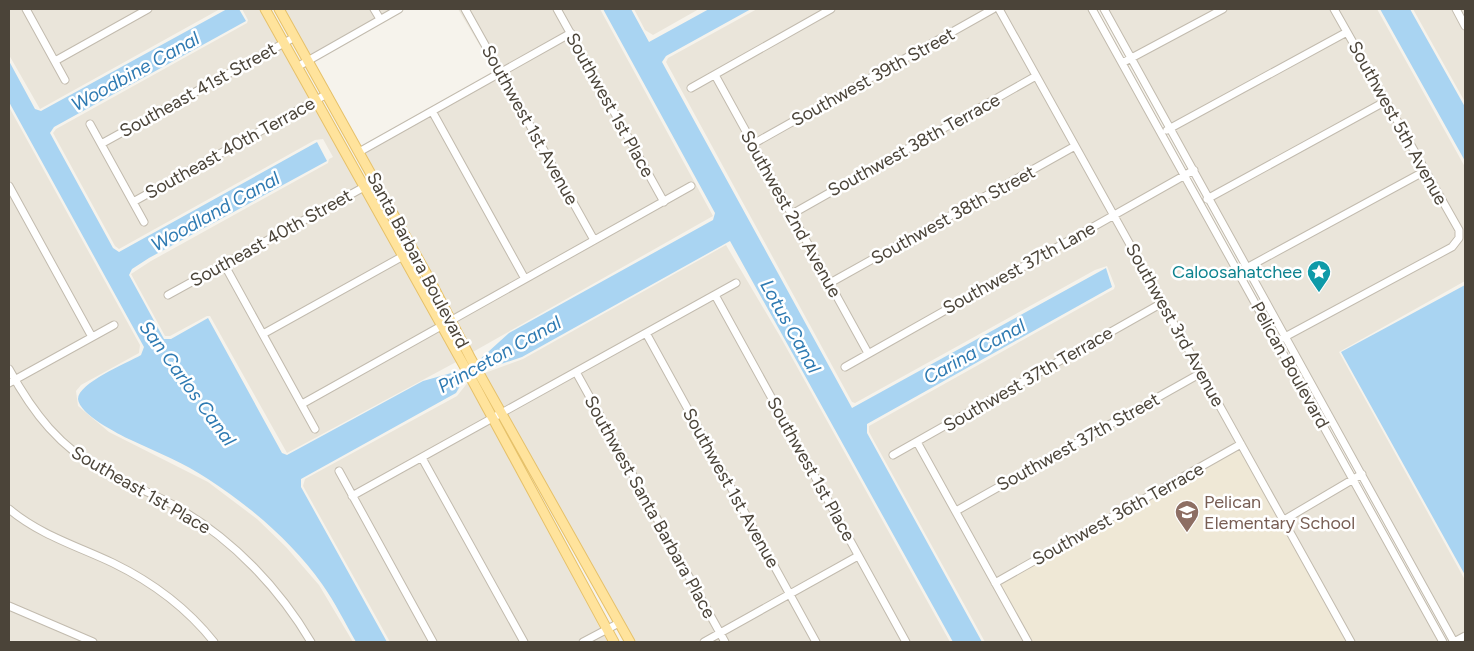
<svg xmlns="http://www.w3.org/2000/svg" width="1474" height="651" font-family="Figtree,sans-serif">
	<rect width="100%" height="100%" fill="#f6f3ec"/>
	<!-- residential -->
	<path fill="#eae5da" d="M9,9H220L40,109L9,55Z
		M242,9H262L458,361L287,453L210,316H207L170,336H165L131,274L151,261L328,163L329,159L333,157L323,139L315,140L119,249L115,246L53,133L56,129L247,23L248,20Z
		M282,9H395L312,61Z
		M458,9H600L713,216L471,353L360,147L497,74Z
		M634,9H699L653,35L645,30Z
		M757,9H1089L1440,642H985L869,432V426L1114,289L1115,286L1107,266L1095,270L855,403L852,402L666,62L668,58Z
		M1107,9H1377L1465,167V281L1339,352L1465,580V642H1457Z
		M1413,9H1465V102Z
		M9,107L140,345L139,353L81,385L76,391L78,406L109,432L208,482L257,519L286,547L319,585L353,642H9Z
		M726,245L781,338L950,642H633L482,374L523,359Z
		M469,381L507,453L611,642H390L303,486L305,479L457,396Z"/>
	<!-- education -->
	<path fill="#efe8d6" d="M1241,444L1351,642H1028L995,583Z"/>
	<!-- water -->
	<path fill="#a9d4f2" d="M227,9H239L246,21L54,127L50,133L113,248L119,252L317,142L327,161L149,258L132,269L129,275L164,339H171L208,318L282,453L287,455L423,381L462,370L477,362L509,333L713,220L715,213L603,9H631L649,42L709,9H751L666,56L662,62L852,408L1106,268L1112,287L867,424V433L982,642H953L730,241L522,357L483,370L463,381L456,393L301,479V487L387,642H356C345,623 335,602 322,584C293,543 250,506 208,479C184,463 157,452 131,440C118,434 79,414 78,399C78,383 127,363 141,355L144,347L9,102V61L35,109L41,111Z
		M1380,9H1410L1465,107V161Z
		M1465,285V575L1341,352Z"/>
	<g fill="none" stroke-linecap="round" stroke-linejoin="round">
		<!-- minor casing -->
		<g stroke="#c2bbae" stroke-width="9">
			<path id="minor" d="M26,9L65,80
				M374,9L380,19
				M465,9L594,240
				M557,9L664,202
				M999,9L1351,642
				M1092,9L1443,642
				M1104,9L1454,642L1465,636
				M1456,9L1465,26
				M55,61L148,9
				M1122,63L1223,9
				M297,67L399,9
				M715,75L868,353
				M691,88L831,9
				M432,111L525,279
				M90,124L144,222
				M1167,130L1347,32
				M101,144L295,37
				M753,144L993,9
				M359,152L571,33
				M9,186L92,337
				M1207,199L1386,101
				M133,202L327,94
				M792,214L1036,76
				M224,264L315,429
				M1239,272L1425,171
				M830,283L1075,146
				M168,295L375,181
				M715,295L906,642
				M646,333L816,642
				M263,334L414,250
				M1283,338L1452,247L1459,238V230L1334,9
				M845,367L1194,170
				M9,369C33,413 60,448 105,472C129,485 156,494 180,509C234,541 279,588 311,642
				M576,372L725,642
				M9,383L114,325
				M302,404L691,186
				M917,442L1028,642
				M893,455L1162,303
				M422,458L524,642
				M339,471L433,642
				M352,496L736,283
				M9,509C40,535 77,546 113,563C152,582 187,608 214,642
				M956,511L1201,373
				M1284,520L1362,474
				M995,583L1241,444
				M9,606L93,642
				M583,642L619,623
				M704,642L858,556"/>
		</g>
		<!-- major casing -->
		<g stroke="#e6c16a" stroke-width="11">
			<path id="major" d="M265,9L472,380L614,642
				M279,9L430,280L471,359L630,642"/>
		</g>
		<!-- minor -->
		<use href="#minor" stroke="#fff" stroke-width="7"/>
		<!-- major -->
		<use href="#major" stroke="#ffe39c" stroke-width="9"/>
	</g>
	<!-- icons -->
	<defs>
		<g id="sight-pin" transform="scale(1.25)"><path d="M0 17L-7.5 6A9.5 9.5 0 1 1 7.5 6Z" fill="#0f9aa8" stroke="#fff"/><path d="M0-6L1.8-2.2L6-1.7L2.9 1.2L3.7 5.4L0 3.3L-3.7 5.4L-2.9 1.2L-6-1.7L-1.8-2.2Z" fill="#fff"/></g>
		<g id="school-pin" transform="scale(1.25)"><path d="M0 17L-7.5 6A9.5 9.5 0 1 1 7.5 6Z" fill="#8d6e63" stroke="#fff"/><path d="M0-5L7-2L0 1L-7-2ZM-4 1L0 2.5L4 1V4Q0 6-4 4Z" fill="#fff"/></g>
	</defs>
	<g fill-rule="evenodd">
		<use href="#sight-pin" x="1319" y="272"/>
		<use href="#school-pin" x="1187" y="512"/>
	</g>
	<g text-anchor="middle" stroke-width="5" stroke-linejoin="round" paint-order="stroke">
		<!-- street labels -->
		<g font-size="18" fill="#4b4439" stroke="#fff">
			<text transform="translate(873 77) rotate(-29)" y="6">Southwest 39th Street</text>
			<text transform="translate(198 90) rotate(-29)" y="6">Southeast 41st Street</text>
			<text transform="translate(610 105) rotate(61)" y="6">Southwest 1st Place</text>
			<text transform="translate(1398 123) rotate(61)" y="6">Southwest 5th Avenue</text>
			<text transform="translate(530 125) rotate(61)" y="6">Southwest 1st Avenue</text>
			<text transform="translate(914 145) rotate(-29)" y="6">Southwest 38th Terrace</text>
			<text transform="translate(230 148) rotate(-29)" y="6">Southeast 40th Terrace</text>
			<text transform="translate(791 214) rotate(61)" y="6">Southwest 2nd Avenue</text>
			<text transform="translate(953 215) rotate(-29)" y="6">Southwest 38th Street</text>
			<text transform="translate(271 238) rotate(-29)" y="6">Southeast 40th Street</text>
			<text transform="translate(418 260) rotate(62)" y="6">Santa Barbara Boulevard</text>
			<text transform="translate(1019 268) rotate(-29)" y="6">Southwest 37th Lane</text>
			<text transform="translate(1175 325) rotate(61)" y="6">Southwest 3rd Avenue</text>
			<text transform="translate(1290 365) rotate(61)" y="6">Pelican Boulevard</text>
			<text transform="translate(1028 379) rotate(-30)" y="6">Southwest 37th Terrace</text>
			<text transform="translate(1078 442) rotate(-29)" y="6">Southwest 37th Street</text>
			<text transform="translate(811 469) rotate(61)" y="6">Southwest 1st Place</text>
			<text transform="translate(731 488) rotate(61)" y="6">Southwest 1st Avenue</text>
			<text transform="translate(141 490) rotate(30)" y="6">Southeast 1st Place</text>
			<text transform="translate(650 507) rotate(61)" y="6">Southwest Santa Barbara Place</text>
			<text transform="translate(1118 514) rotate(-29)" y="6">Southwest 36th Terrace</text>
		</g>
		<!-- culture labels -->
		<g font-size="18" fill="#0d838f" stroke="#fff" text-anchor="end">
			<text x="1302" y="278">Caloosahatchee</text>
		</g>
		<!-- education labels -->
		<g font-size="18" fill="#785e54" stroke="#fff" text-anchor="start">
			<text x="1204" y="508">Pelican<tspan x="1204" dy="21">Elementary School</tspan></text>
		</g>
		<!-- water labels -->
		<g font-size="19" font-style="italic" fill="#2e7ab2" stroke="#fff">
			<text transform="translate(135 71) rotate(-29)" y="7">Woodbine Canal</text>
			<text transform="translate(215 211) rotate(-29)" y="7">Woodland Canal</text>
			<text transform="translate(791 326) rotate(61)" y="7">Lotus Canal</text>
			<text transform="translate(974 351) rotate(-29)" y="7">Carina Canal</text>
			<text transform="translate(499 354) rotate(-29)" y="7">Princeton Canal</text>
			<text transform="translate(188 383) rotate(54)" y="7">San Carlos Canal</text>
		</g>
	</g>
	<!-- border -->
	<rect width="1474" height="651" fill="none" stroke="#4b4439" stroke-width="20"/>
</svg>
